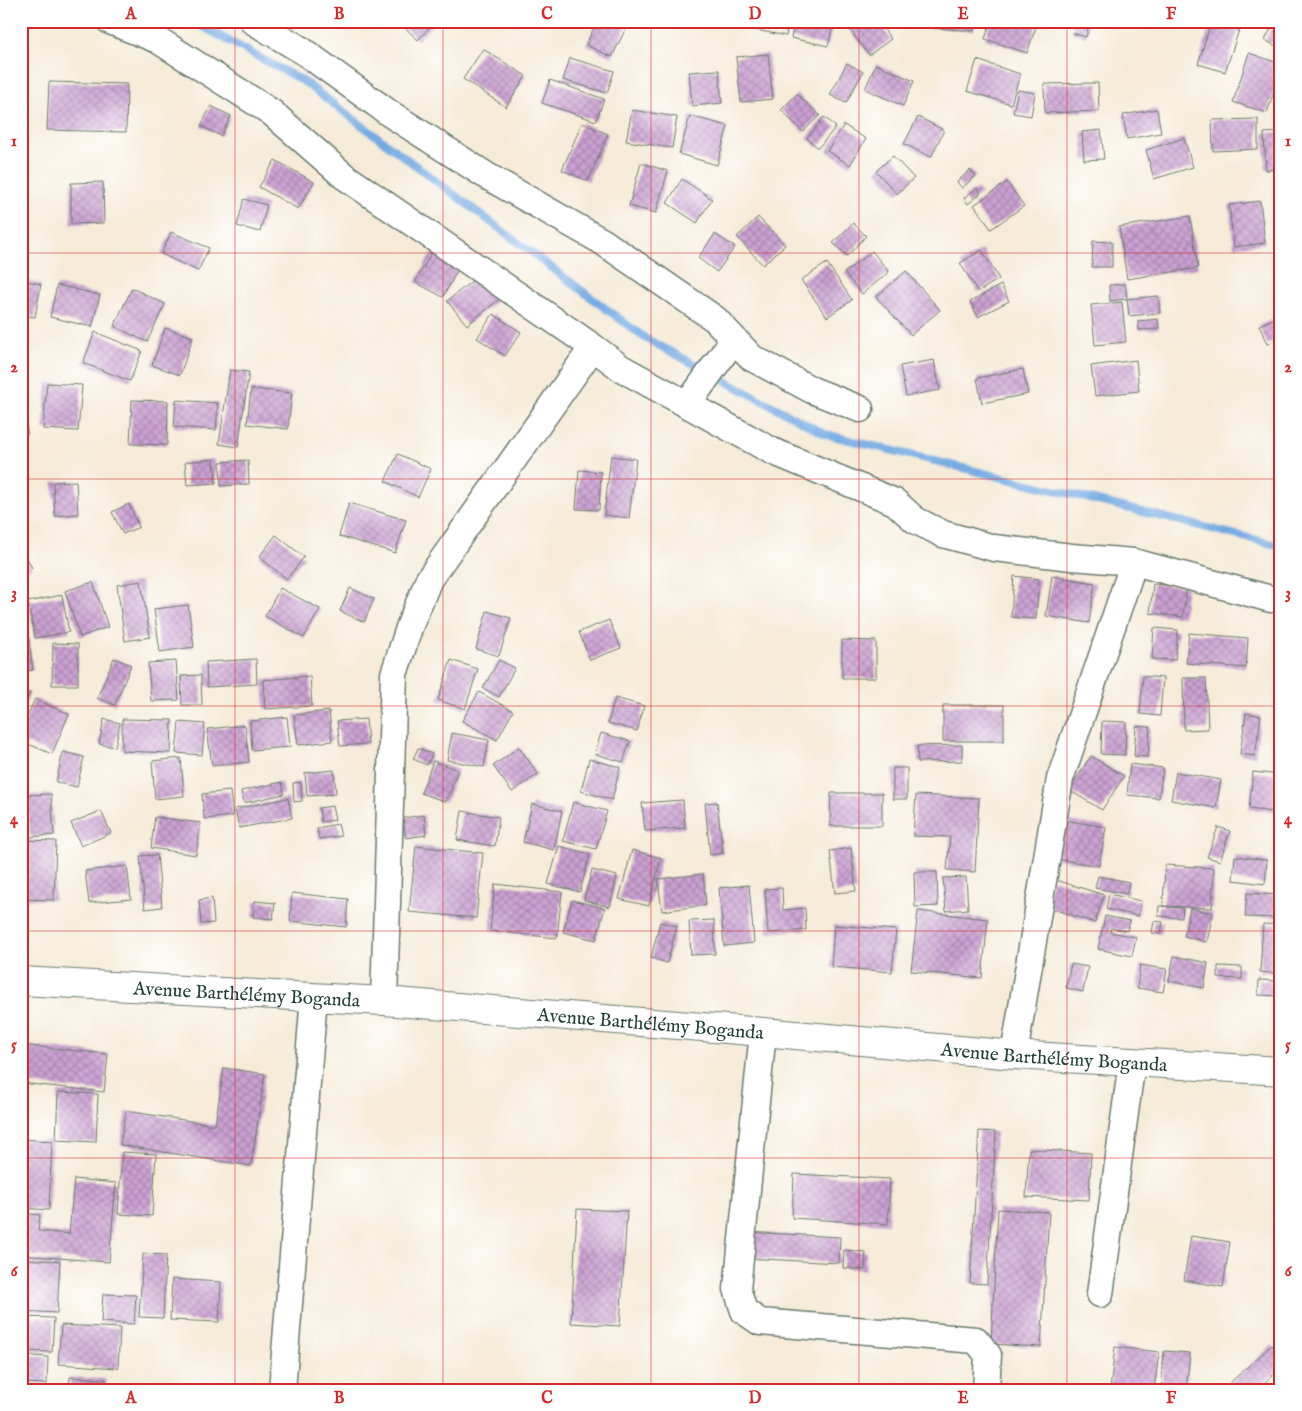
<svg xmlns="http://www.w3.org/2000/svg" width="1302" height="1411" font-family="'IM FELL English',serif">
	<defs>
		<pattern id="building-cross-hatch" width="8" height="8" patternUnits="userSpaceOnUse" patternTransform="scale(1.25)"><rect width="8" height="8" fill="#cca0d3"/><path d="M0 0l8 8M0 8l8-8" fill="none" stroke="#a584ac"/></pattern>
	</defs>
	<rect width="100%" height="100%" fill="#fff"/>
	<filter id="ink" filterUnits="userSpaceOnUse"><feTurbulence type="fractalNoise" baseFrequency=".02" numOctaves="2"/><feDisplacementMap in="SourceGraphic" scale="10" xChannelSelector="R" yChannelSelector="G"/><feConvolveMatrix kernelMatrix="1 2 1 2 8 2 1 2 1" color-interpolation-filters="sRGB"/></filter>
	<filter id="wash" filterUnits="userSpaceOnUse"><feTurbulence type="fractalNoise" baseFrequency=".0096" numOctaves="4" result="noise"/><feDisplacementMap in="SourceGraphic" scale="20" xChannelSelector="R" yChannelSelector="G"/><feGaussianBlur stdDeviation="1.12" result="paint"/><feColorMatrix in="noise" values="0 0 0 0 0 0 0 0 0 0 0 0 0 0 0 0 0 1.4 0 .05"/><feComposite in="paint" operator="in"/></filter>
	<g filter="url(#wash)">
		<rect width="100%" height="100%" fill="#f5ebd8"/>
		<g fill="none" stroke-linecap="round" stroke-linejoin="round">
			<!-- stream -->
			<path stroke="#75aae3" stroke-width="8" d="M192,21L303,81L645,338L825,434L1281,546"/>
		</g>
		<g id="blocks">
			<!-- building -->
			<path fill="url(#building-cross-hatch)" d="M398,21H431L433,24L418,40Z
				M597,21H617L627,26L612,57L586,45Z
				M717,21H740V26L716,25Z
				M747,21H789L786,36L746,28Z
				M795,21H834L828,46L791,38Z
				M843,21H878L891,39L869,55Z
				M923,21H975L974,31L923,27Z
				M991,21H1038L1027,53L985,39Z
				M1075,21H1090L1086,37L1072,33Z
				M1275,21H1281V49L1265,40Z
				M1211,22L1239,30L1225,72L1198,64Z
				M483,49L526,76L506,107L463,79Z
				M1249,53L1281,64V71L1267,113L1233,102Z
				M768,54L773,99L741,102L736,57Z
				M570,58L614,71L607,93L563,80Z
				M977,60L1020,74L1011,104L967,91Z
				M847,63L863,72L846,103L830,95Z
				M876,64L914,81L903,106L865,89Z
				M719,70L722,103L692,106L689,72Z
				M550,80L604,99L596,121L542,103Z
				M49,82L127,84L126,132L47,130Z
				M1098,83L1099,111L1045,113L1044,84Z
				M1018,90L1035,93L1031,116L1013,113Z
				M797,94L820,115L803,132L781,110Z
				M211,106L231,116L221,136L201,126Z
				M1157,109L1161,133L1127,139L1123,115Z
				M632,110L677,117L672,148L626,141Z
				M690,116L728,126L717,165L679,154Z
				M824,117L836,127L818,148L807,138Z
				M918,117L944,130L931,157L904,144Z
				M1258,119V149L1213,151L1212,120Z
				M582,123L608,134L588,181L562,170Z
				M844,125L866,139L850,165L827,151Z
				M1101,130L1104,159L1084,160L1082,132Z
				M1281,132V169L1266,170L1264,133Z
				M1184,138L1193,167L1154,179L1146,150Z
				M893,156L914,178L897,194L876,171Z
				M275,160L314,182L298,209L259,187Z
				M641,163L668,171L656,213L629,206Z
				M970,170L976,176L962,188L957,182Z
				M682,179L712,199L697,223L667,203Z
				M103,182L104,223L71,224V183Z
				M1007,182L1024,206L991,229L974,205Z
				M977,188L981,193L968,204L964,198Z
				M244,199L267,205L260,232L237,226Z
				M1260,201L1265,243L1234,247L1229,205Z
				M1190,216L1198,268L1127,279L1119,227Z
				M758,217L785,245L763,265L737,237Z
				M853,223L866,236L847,256L833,243Z
				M171,232L209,248L198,271L161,254Z
				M715,234L735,247L717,272L698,258Z
				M1093,241L1112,242V267H1092Z
				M436,245L463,260L443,297L415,282Z
				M982,250L999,279L978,292L960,263Z
				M872,251L889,272L862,294L844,273Z
				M827,263L852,300L827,317L801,280Z
				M906,271L940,310L911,335L876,297Z
				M482,273L502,297L467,325L447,301Z
				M27,281L41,284L35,317L21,315Z
				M1125,284L1127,299L1110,301L1109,285Z
				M57,285L100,295L92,327L50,317Z
				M1001,285L1009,301L978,317L970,302Z
				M132,288L165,304L147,342L114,326Z
				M1158,296L1160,313L1129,316L1127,299Z
				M1122,302L1126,342L1095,345L1091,305Z
				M493,314L521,332L505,356L477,338Z
				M1281,316V339L1267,344L1259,325Z
				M1158,319L1159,329L1139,330L1138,321Z
				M165,328L193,337L180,375L152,365Z
				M95,332L142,351L130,381L83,363Z
				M934,360L940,390L906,396L900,366Z
				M1136,360L1139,391L1095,396L1091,366Z
				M1023,369L1028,394L982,403L977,378Z
				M230,370L249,372L238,447L219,444Z
				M47,383L82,385L78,431L43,429Z
				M251,389L292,393L288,429L247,424Z
				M132,400L168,401L167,445L130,444Z
				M176,400L218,403L216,430L174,427Z
				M21,402L28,434L21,436Z
				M398,454L431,469L418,497L385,481Z
				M611,456L636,459L629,518L604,515Z
				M214,459L216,483L187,485L185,462Z
				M248,460L249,484L221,486L220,462Z
				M579,470L601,472L599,510L576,509Z
				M76,481L78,514L55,516L53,482Z
				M349,503L406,520L395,553L339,536Z
				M129,504L139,527L123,534L112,512Z
				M276,535L304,557L287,579L259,557Z
				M21,546L32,568L21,573Z
				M1014,576L1039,579L1036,619L1011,617Z
				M1052,576L1095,583L1089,623L1046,616Z
				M141,581L150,637L125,641L117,585Z
				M93,582L108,627L80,637L65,591Z
				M1153,584L1187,587L1183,617L1150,613Z
				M280,588L320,609L304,638L265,616Z
				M350,588L374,599L364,622L340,611Z
				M62,595L69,632L35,638L28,602Z
				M188,605L194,647L160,652L154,609Z
				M487,611L511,618L499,656L476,649Z
				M609,620L621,648L590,660L579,632Z
				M27,626L33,670L21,672V627Z
				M1154,628L1178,630L1175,660L1152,659Z
				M1189,633L1248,638L1246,668L1186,663Z
				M842,640L876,641V678H842Z
				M53,643L78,644V685H52Z
				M114,658L131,665L115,705L97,698Z
				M256,659L257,684L207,687L206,662Z
				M451,660L478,669L465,709L438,700Z
				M499,660L515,668L499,697L483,688Z
				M176,661L179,700L151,701L148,663Z
				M201,675L202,705H182L181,676Z
				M310,676L312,706L265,709L263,680Z
				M1143,676L1163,678L1160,716L1140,714Z
				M1183,678H1206L1208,729L1184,730Z
				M21,690L30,693L21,713Z
				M479,692L513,711L497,740L462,721Z
				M615,698L644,706L637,731L608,723Z
				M35,699L69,714L52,754L21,741V729Z
				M943,705H1004V741H943Z
				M329,711L332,741L298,745L294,715Z
				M1246,713L1261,716L1255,756L1240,754Z
				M287,717L290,747L252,750L250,721Z
				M104,719L120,723L115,747L99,744Z
				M122,719L172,720L171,753L122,751Z
				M366,719L368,744L340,746L337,721Z
				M1102,721L1126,722L1125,755L1101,754Z
				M179,722L205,724L202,755L176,753Z
				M245,725L249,762L212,766L207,729Z
				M1136,726L1150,727L1148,757L1134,756Z
				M452,733L489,740L484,767L447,760Z
				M601,733L630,741L623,762L595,754Z
				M962,745V761L918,762L917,746Z
				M519,747L538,774L512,792L493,766Z
				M418,748L432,754L427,765L413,759Z
				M63,752L84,757L77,787L56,782Z
				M1091,756L1124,776L1102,810L1069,790Z
				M181,758L184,796L155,799L152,761Z
				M589,759L620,767L612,800L581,791Z
				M433,761L458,770L446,802L421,793Z
				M1130,764L1163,768L1159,798L1127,795Z
				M893,768H907V799H893Z
				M334,770L336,794L307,796L305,773Z
				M1176,772L1221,780L1216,808L1171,800Z
				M1253,772L1281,775V813L1249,809Z
				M282,782L284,794L244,803L241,791Z
				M301,782L302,801L294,802L293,783Z
				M230,791L233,816L204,819L202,794Z
				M831,793H882V826H830Z
				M51,794L54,835L30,837L27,795Z
				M916,795L979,798L975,872L947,870L950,837L913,836Z
				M288,798L292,818L239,828L235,809Z
				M683,800L685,828L645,831L642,803Z
				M573,802L607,811L596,849L563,841Z
				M717,802L723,853L710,855L705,803Z
				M532,804L562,811L554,850L523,842Z
				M332,806L335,820L321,822L319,808Z
				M101,811L111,833L81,846L71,823Z
				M462,811L499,817L495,846L457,840Z
				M424,815L426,835L406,838L403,818Z
				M155,817L201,823L196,855L151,848Z
				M1064,820L1106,827L1099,866L1057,859Z
				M338,824L341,836L319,839L317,828Z
				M1218,827L1230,831L1220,861L1207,857Z
				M21,840L56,841L54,900L21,899Z
				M416,846L483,853L476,918L409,912Z
				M559,846L590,854L580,892L548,884Z
				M851,848L856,891L835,893L830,851Z
				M632,850L661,858L649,906L619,899Z
				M157,855L162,907L145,909L140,856Z
				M1235,856L1267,860L1265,884L1233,880Z
				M1165,865L1214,868L1212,908L1163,906Z
				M127,866L131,899L89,903L85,871Z
				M592,870L617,876L610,907L584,900Z
				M914,872H937L938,906L915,907Z
				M703,874L706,905L662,911L658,879Z
				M1098,876L1129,882L1127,894L1095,888Z
				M966,877L968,909L946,911L943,878Z
				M1053,879L1104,895L1095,923L1044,906Z
				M495,884L562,892L557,938L490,931Z
				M749,885L754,943L724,946L719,888Z
				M782,888L783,910L805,908L806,930L768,933L765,889Z
				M292,893L348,899L346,927L290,921Z
				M1247,893L1281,895V918L1245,917Z
				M1109,894L1141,901L1138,916L1106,909Z
				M212,898L214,923L201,924L199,900Z
				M572,900L605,908L596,940L563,932Z
				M255,901L275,903L273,919L253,917Z
				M1159,906L1183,908L1182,918L1158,916Z
				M1190,908L1213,913L1207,942L1184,936Z
				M918,911L988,919L982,978L911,971Z
				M1105,916L1130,921L1127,931L1111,928L1110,932L1136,937L1132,956L1098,949Z
				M714,920L715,954L691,955L689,921Z
				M1154,921L1163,922L1161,934L1152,933Z
				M660,922L677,926L667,963L651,958Z
				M1263,924L1281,925V974L1260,972Z
				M834,925L896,930L892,972L831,967Z
				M1174,956L1208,963L1204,988L1169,981Z
				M1071,964L1088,967L1083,992L1066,988Z
				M1140,965L1167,969L1163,992L1137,988Z
				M1218,966L1242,967V979L1218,978Z
				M1259,980L1281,981V996L1258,995Z
				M21,1045L108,1054L104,1092L21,1083Z
				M224,1068L265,1074L251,1166L120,1145L126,1111L215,1125Z
				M58,1092L98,1094L96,1142L56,1140Z
				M979,1131L996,1132L987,1284L970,1283Z
				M21,1139L52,1141L49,1210L21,1208Z
				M1029,1149L1091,1153L1089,1200L1026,1197Z
				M122,1152L156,1154L152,1216L118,1214Z
				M794,1174L890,1179L888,1224L792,1218Z
				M74,1179L116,1183L109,1262L21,1255V1213L40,1215L38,1231L69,1234Z
				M577,1209L627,1211L620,1326L571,1323Z
				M998,1209L1049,1212L1041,1347L991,1344Z
				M745,1232L840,1237L839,1263L744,1258Z
				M1191,1236L1230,1242L1223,1287L1184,1280Z
				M844,1250L866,1252L865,1270L843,1268Z
				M143,1254L166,1255L163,1318L139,1317Z
				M21,1259L60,1261L57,1313L21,1311Z
				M172,1279L221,1282L219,1322L170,1320Z
				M103,1294L136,1295L134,1324L101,1322Z
				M21,1317L54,1318L52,1352L21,1351Z
				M61,1325L120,1328L118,1368L58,1364Z
				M1272,1345L1281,1354V1368L1256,1390H1222Z
				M1115,1347L1159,1352L1154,1390H1110Z
				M1164,1351L1190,1353L1186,1390H1161Z
				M21,1355L48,1357L47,1384L21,1383Z
				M70,1377L106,1379V1390H69Z"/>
		</g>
	</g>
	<g filter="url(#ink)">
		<use href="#blocks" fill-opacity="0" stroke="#6a7a6d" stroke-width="1"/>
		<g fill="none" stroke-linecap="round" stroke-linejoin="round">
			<!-- minor casing -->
			<g stroke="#6a7a6d" stroke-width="29">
				<path id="minor" d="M110,21L158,40L271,112L344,176L593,347L621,368L772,451L895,502L915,520L943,534L994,548L1072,557L1134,562L1271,599
					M253,21L303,51L389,113L487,176L603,242L715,319L752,358L812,390L860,409
					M687,405L734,339
					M384,1001L394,674L410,625L429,579L593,347
					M763,1032L737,1289L744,1311L760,1322L976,1340L988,1355L986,1390
					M1014,1055L1060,779L1134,562
					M1100,1294L1132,1062
					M282,1390L314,997"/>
			</g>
			<!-- major casing -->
			<g stroke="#6a7a6d" stroke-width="30">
				<g id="major">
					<path id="s1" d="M21,981L384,1001L763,1032L1014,1055L1281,1071"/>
				</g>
			</g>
			<!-- minor -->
			<use href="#minor" stroke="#fff" stroke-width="26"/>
			<!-- major -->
			<use href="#major" stroke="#fff" stroke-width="28"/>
		</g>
	</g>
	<!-- grid -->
	<path fill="none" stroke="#d62828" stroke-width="1" stroke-opacity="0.55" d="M235,21V1390M443,21V1390M651,21V1390M859,21V1390M1067,21V1390M21,253H1281M21,479H1281M21,706H1281M21,931H1281M21,1158H1281"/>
	<g text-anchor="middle" stroke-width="4" stroke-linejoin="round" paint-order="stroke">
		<!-- street labels -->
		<g font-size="19" fill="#1f3d34" stroke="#fff">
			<text dy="7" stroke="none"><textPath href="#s1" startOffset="226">Avenue Barthélémy Boganda</textPath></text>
			<text dy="7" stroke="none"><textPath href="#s1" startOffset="631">Avenue Barthélémy Boganda</textPath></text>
			<text dy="7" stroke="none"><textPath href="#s1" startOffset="1036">Avenue Barthélémy Boganda</textPath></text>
		</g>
	</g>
	<!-- margin -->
	<rect width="1302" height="1411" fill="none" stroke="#fff" stroke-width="55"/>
	<rect x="28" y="28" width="1246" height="1356" fill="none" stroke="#d62828" stroke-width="2"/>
	<g font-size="16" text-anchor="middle" font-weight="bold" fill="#d62828">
		<text x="131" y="19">A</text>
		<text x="339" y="19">B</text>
		<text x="547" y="19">C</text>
		<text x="755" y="19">D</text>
		<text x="963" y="19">E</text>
		<text x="1171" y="19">F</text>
		<text x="14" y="146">1</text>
		<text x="1288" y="146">1</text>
		<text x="14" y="372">2</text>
		<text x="1288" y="372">2</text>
		<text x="14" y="598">3</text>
		<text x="1288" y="598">3</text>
		<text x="14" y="824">4</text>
		<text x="1288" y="824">4</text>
		<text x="14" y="1050">5</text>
		<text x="1288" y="1050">5</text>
		<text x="14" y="1276">6</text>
		<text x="1288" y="1276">6</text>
		<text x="131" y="1403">A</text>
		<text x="339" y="1403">B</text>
		<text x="547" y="1403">C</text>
		<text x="755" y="1403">D</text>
		<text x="963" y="1403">E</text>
		<text x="1171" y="1403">F</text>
	</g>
</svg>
